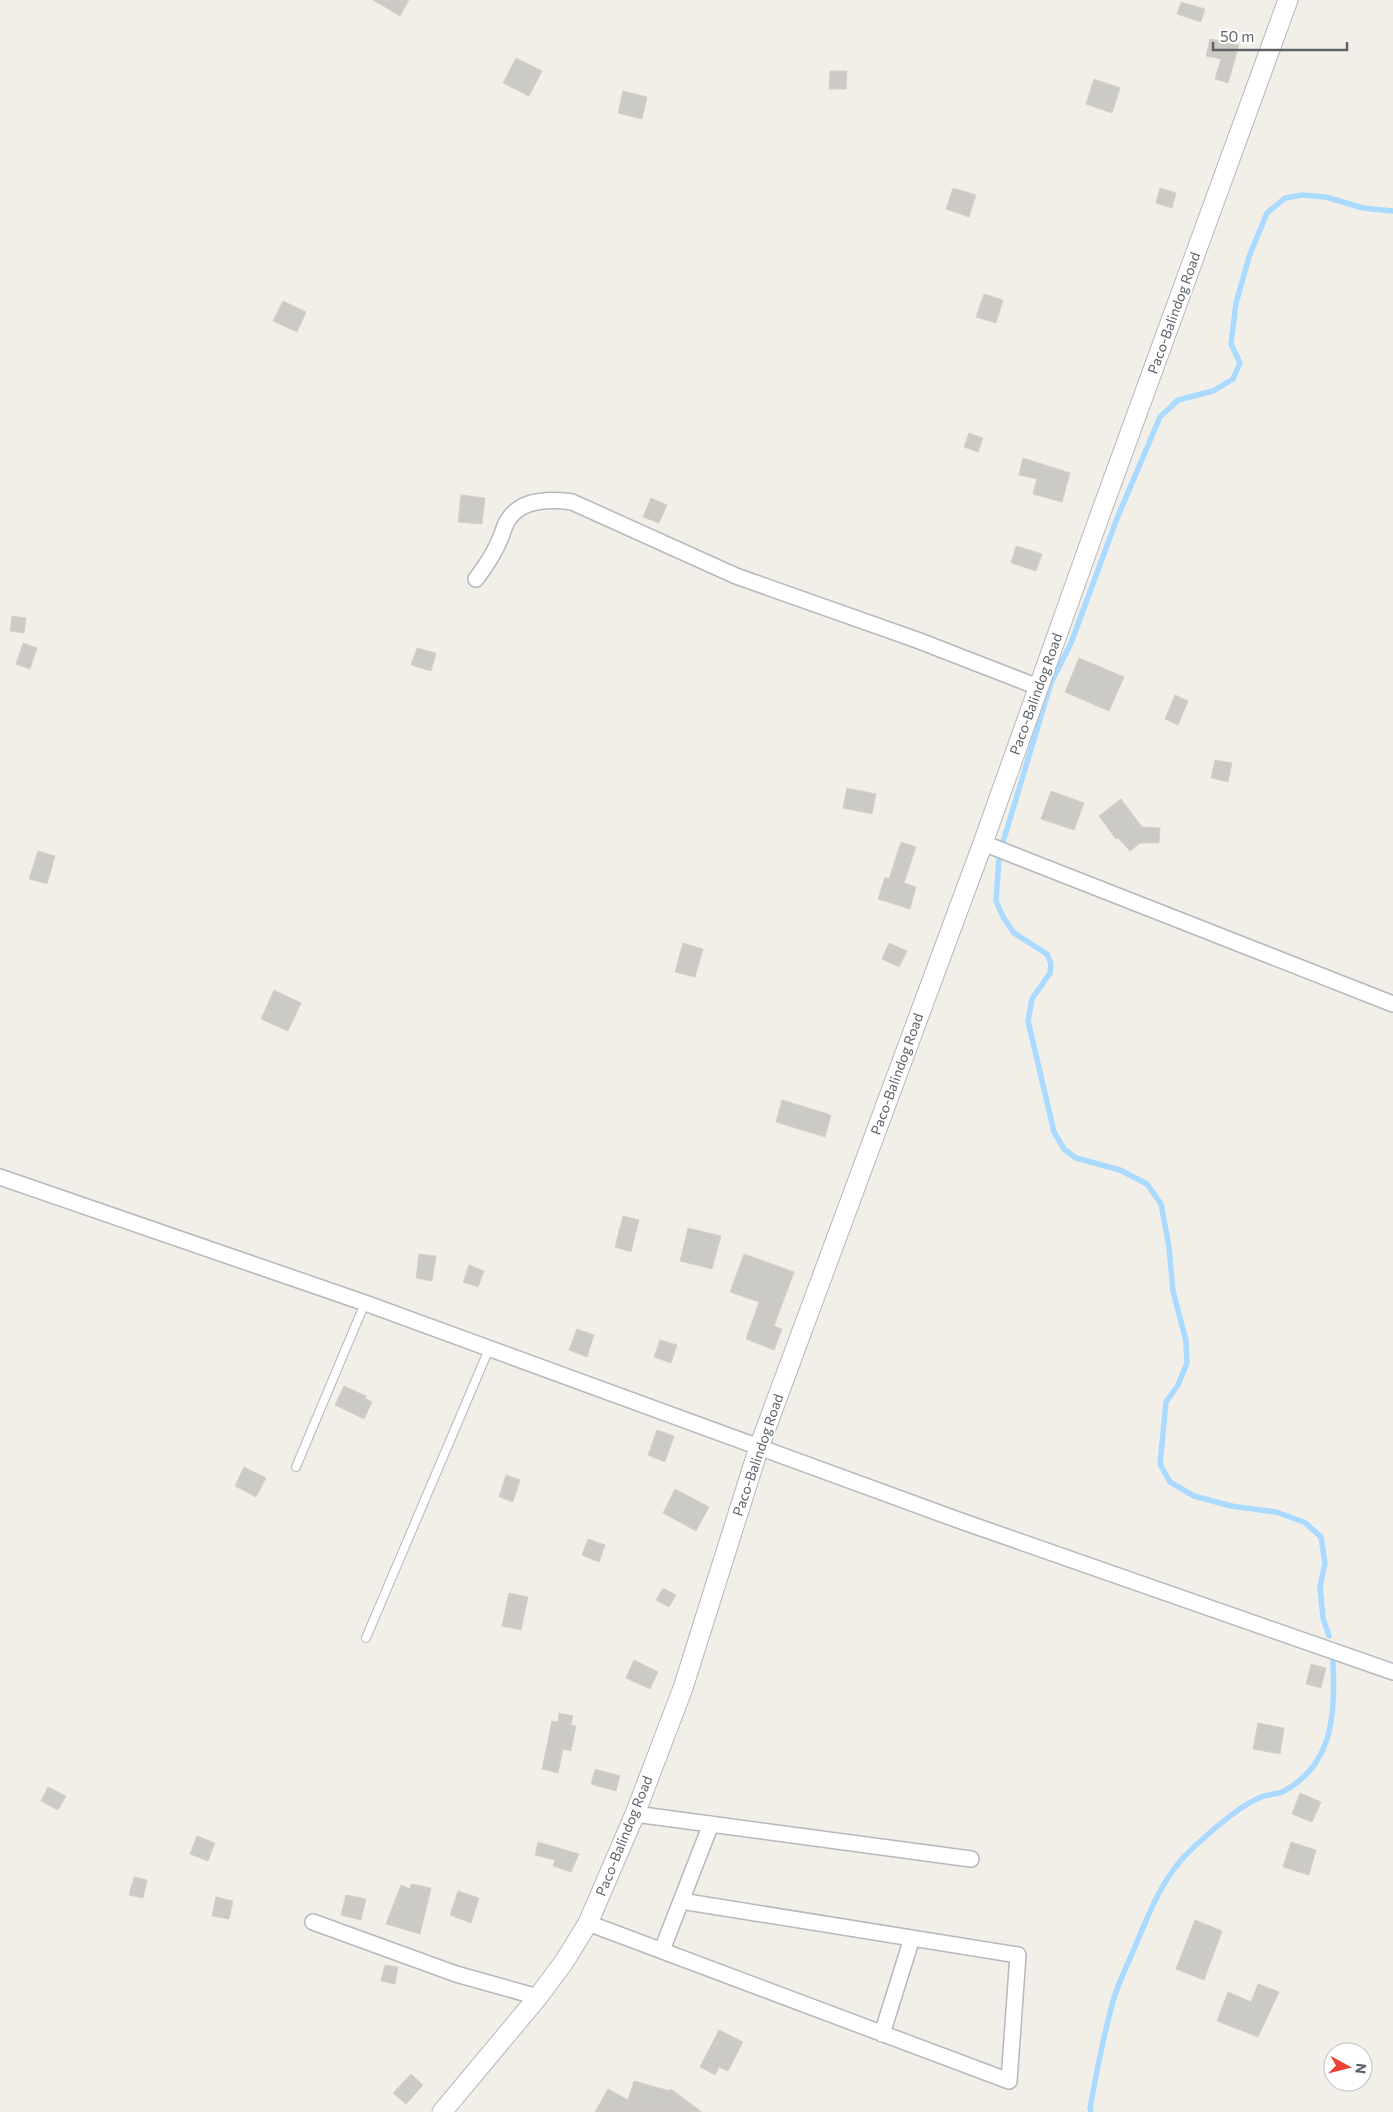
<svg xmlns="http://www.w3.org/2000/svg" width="1393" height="2112" font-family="Commissioner,sans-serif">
	<rect width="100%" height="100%" fill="#f1efe8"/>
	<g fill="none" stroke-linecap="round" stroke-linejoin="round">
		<!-- stream -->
		<path stroke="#aadaff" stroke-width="5.5" d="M1003,842L1051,683L1071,643L1118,516L1160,417L1178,400L1213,391L1233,379L1240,363L1231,344L1236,303L1250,254L1267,213L1285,198L1302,195L1326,197L1363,208L1393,211
			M999,858L996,901L1003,917L1014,933L1047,954L1051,964L1050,973L1032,999L1028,1021L1054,1132L1064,1149L1076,1158L1120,1170L1147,1184L1161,1204L1169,1247L1173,1291L1186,1341L1187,1363L1178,1385L1166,1402L1160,1464L1170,1482L1194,1496L1231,1506L1276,1512L1304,1522L1321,1537L1325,1563L1320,1587L1323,1618L1329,1636
			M1091,2112L1090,2109C1096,2074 1103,2039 1112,2005C1117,1984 1129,1962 1137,1942C1149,1913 1161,1883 1182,1859C1198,1842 1237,1807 1259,1798C1267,1794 1276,1795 1284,1791C1334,1764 1335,1713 1333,1662"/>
	</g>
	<!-- building -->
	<path fill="#cccac5" stroke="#d6d1c6" d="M373,0H409L400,16Z
		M1181,2L1205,9L1201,22L1177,14Z
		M1210,39L1239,45L1228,83L1215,79L1221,59L1206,56Z
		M516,58L542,71L529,96L503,83Z
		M830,71H847L846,89H829Z
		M1094,79L1120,88L1112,113L1086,104Z
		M623,91L647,97L642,119L618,113Z
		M953,188L976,195L969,217L946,209Z
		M1160,188L1176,193L1172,208L1156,203Z
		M984,294L1003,300L996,323L976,317Z
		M283,301L306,312L297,332L273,321Z
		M969,433L983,438L978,452L964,447Z
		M1023,458L1070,473L1062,502L1033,494L1037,479L1019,475Z
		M461,495L485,498L482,524L458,522Z
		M651,498L667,505L659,523L643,517Z
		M1016,546L1042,554L1036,571L1011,563Z
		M12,616L26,618L24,633L10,631Z
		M23,643L37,648L30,669L16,664Z
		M417,648L436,653L431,671L411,665Z
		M1079,658L1124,677L1109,711L1065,692Z
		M1175,695L1188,701L1178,725L1165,719Z
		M1215,760L1232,763L1228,782L1211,778Z
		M847,788L876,794L872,814L843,808Z
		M1051,791L1084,803L1074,830L1041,819Z
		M1121,799L1142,827L1160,828L1159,843H1140L1130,851L1118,838L1116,839L1099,816Z
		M901,842L916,847L904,883L916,887L910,909L878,899L885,877L889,879Z
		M38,851L55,856L47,884L29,879Z
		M683,943L703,949L695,977L675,972Z
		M889,943L907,951L899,967L882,959Z
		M274,990L301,1003L288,1031L261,1019Z
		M782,1100L831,1115L825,1137L776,1122Z
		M623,1216L639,1220L631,1252L615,1247Z
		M688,1228L721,1236L712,1269L680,1261Z
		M419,1254L436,1256L432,1281L416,1278Z
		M744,1254L794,1272L774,1326L782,1329L774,1350L746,1339L759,1302L730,1292Z
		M469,1265L484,1271L478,1287L463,1282Z
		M577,1329L594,1335L587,1357L569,1350Z
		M660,1340L677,1345L671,1363L654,1357Z
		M344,1386L366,1396L365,1398L372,1402L364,1419L335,1405Z
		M657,1430L674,1436L665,1462L648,1455Z
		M244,1467L266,1478L256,1497L235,1486Z
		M506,1475L520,1480L513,1502L499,1497Z
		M675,1489L709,1507L696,1531L663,1513Z
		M588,1539L605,1545L599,1562L582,1555Z
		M663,1588L676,1595L669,1607L656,1600Z
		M509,1593L528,1597L521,1630L502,1626Z
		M634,1660L658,1672L650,1689L626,1678Z
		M1311,1664L1326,1668L1321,1688L1306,1684Z
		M559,1713L573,1716L571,1725L576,1726L571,1751L563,1749L558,1773L542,1769L552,1721L558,1722Z
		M1258,1723L1284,1728L1280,1754L1253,1749Z
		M595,1769L620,1776L616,1791L591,1784Z
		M48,1787L66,1796L58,1810L41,1801Z
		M1300,1793L1321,1802L1312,1822L1292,1814Z
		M197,1836L215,1843L208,1861L190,1854Z
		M538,1842L579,1854L571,1872L553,1866L555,1860L535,1855Z
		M1291,1842L1316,1850L1309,1875L1283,1867Z
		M134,1877L147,1880L143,1898L129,1895Z
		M411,1884L431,1888L420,1934L386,1924L401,1885L410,1889Z
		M458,1891L479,1898L471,1923L450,1915Z
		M346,1895L366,1899L361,1920L341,1915Z
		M216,1897L233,1901L229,1919L212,1916Z
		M1195,1920L1222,1931L1204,1980L1176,1969Z
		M385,1965L398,1967L395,1984L381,1981Z
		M1258,1984L1279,1992L1258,2037L1217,2021L1228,1992L1251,2002Z
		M719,2030L743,2042L728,2071L719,2067L715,2075L700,2067Z
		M411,2074L423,2085L406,2104L393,2093Z
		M634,2081L670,2091L671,2089L702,2112H595L608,2089L628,2100Z"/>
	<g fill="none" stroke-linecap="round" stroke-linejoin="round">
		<!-- service casing -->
		<g stroke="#b5b8bc" stroke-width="10">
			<path id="service" d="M296,1467L365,1303
				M366,1638L489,1349"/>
		</g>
		<!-- minor casing -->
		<g stroke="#b5b8bc" stroke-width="18">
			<path id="minor" d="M476,579C486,566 494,554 500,539C503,533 504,526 508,520C521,499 550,499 572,502L736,576L917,640L1038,687
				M983,843L1393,1004
				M0,1177L365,1303L961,1521L1393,1672
				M635,1814L971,1859
				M313,1922L456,1974L538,1997
				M588,1923L1009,2081L1018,1955L681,1901
				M662,1950L711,1824
				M882,2034L912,1938"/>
		</g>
		<!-- tertiary casing -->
		<g stroke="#b5b8bc" stroke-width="21">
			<path id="tertiary" d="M442,2112L538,1997L564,1962L588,1923L635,1814L683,1688L759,1447L983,843L1096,526L1288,0"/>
		</g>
		<!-- service -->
		<use href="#service" stroke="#fff" stroke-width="8"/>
		<!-- minor -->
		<use href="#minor" stroke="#fff" stroke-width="15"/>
		<!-- tertiary -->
		<use href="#tertiary" stroke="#fff" stroke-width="19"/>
	</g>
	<g text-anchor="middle" stroke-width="4" stroke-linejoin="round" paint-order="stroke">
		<!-- street labels -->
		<g font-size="14" fill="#5f6368" stroke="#fff">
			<text transform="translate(1174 313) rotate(-70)" y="5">Paco-Balindog Road</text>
			<text transform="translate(1036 694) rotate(-70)" y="5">Paco-Balindog Road</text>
			<text transform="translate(897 1074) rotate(-70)" y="5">Paco-Balindog Road</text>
			<text transform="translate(758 1455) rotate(-71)" y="5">Paco-Balindog Road</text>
			<text transform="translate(624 1836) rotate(-68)" y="5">Paco-Balindog Road</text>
		</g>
	</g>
	<!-- north arrow -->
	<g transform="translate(1348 2067) rotate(97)"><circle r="24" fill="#ffffff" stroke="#bfc1c3"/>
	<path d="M0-4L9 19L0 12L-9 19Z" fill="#ea4335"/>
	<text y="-8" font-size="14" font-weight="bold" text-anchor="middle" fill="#5f6368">N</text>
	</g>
	<!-- scale -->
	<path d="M1213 42v8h134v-8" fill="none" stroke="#5f6368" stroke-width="2.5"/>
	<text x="1220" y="42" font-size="15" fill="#5f6368" stroke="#ffffff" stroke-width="4" paint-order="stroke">50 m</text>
</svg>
